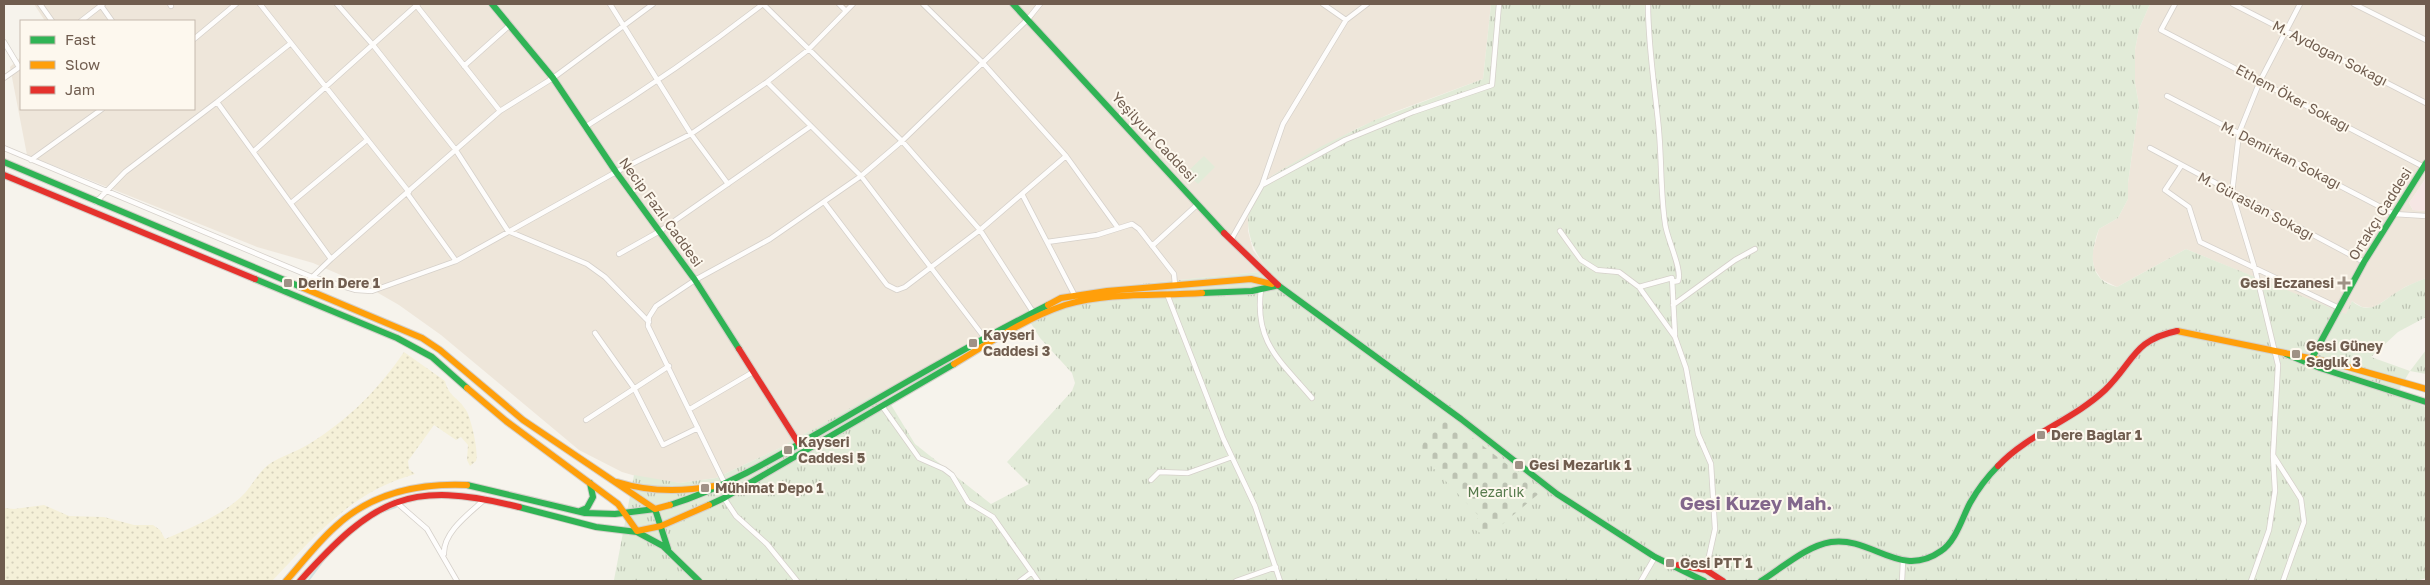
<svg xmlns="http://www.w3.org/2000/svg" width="2430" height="585" font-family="'Golos Text',sans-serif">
	<defs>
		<pattern id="grass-tufts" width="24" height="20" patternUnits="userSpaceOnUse" patternTransform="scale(1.25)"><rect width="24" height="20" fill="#e2ebd8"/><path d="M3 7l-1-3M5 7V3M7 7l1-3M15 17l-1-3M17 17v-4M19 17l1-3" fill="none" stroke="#bcc2b2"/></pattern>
		<pattern id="sand-dots" width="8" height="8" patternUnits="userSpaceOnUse" patternTransform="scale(1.25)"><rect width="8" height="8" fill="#f5f0d8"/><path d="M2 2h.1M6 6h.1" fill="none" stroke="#d5d0bb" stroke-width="1.8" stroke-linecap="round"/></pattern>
		<pattern id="cemetery-stones" width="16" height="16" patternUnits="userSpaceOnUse" patternTransform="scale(1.25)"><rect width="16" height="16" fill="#e2ebd8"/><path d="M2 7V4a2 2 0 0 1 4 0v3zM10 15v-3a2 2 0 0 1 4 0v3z" fill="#bcc2b2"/></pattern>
	</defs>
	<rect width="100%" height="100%" fill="#f6f3ec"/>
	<!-- residential -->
	<path fill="#eee6da" d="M34,4H1491L1483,79L1394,112L1356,129L1273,175L1262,184L1249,209L1248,231L1253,250L1269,271L1100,288L1036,307L778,449L716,478L680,483L646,479L622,472L579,450L441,335L399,305L366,286L313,263L257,247L27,155L10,67L21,57V109H194V21H45Z
		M2150,4H2426V178L2409,203L2413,210L2426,211V278L2405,287L2373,308L2362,307L2352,301L2346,315L2186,249L2117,287L2101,279L2094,268L2092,254L2099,229L2118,218L2128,199V183L2139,105L2135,83V50L2139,29Z"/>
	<!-- medical -->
	<path fill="#f6e6e4" d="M2426,178V211L2413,210L2409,203Z"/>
	<!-- grass -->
	<path fill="url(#grass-tufts)" d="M1491,4H2150L2139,29L2135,50V83L2139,105L2128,183V199L2118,218L2099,229C2090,252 2087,280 2117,287L2186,249L2346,314L2352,301C2370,317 2382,301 2397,292C2406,286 2416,282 2426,278V317L2398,332L2371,357L2410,371L2426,350V374L2410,371L2396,395L2426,407V578L2417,581L614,580L634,475L680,483L716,478L778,449L882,390L915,444L991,504L1029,484L1007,462L1072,391L1075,383L1072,373L1040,338L1024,312L1072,293L1100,288L1269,271C1243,240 1238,203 1273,175L1322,146L1375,120L1483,79Z"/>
	<!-- sand -->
	<path fill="url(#sand-dots)" d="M404,352L445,381C449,397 458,397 466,410C471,418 479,452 476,461L470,466L467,460L468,445L461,437L456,440L434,425L408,461L409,469L415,474C351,492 316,535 272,581H4V508L14,509L44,505L69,516L104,517L134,525H153L160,530L165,539C191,528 220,516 241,497C251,488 256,475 268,465C281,456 296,452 309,444C348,420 378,390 404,352Z"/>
	<!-- cemetery -->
	<path fill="url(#cemetery-stones)" d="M1441,414L1542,491L1487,537L1472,528L1479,516L1418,452Z"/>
	<!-- garden -->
	<path fill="#e2ebd8" d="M1204,156L1215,167L1198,184L1186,173Z"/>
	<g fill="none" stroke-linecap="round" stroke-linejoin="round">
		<!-- stream -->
		<path stroke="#d0e2e4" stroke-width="2" d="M362,524L379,513L396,507
			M308,581L326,557"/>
		<!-- street casing -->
		<g stroke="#d5d0ca" stroke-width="6">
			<path id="street" d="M40,4L52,21
				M100,4L112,21
				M170,4L171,6
				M260,4L409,192
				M337,4L373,45L455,149L508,231L587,264L605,277L649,322
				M610,4L691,134L728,184
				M763,4L902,141L980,230L1033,312
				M839,4L846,11
				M923,4L982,62L1066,156L1118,228
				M1323,4L1346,20
				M1648,4C1648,43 1654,82 1658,121C1662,155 1660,189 1665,223C1666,237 1683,270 1678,281L1672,282
				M2175,4L2161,30L2424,167
				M2233,4L2426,103
				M2354,4L2426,40
				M416,5L500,111
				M81,21L103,4
				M194,39L236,4
				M4,42L19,67
				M464,66L510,25
				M4,78L21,66
				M767,82L861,176L984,337
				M2167,96L2394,214L2426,216
				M217,102L331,259
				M585,127C647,89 706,48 763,4
				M4,148L312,277L356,290L372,291L456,261L616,172L691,134L767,82L808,50L853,4
				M2150,148L2364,262
				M254,151L418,4
				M31,160L102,109
				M2181,166L2165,190L2189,207L2200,242L2339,308
				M1262,185L1283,124L1346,20L1367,4
				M407,193L456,261
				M1022,194L1075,296
				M96,202L125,172L217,102L291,43
				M824,202L887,285L897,290L905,287L980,230L1066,156
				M291,203L367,140
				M1560,231L1581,260L1597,270L1619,272L1639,287L1675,337L1686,368L1698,434L1711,464L1715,529L1706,570
				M1231,240L1262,185L1345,140L1413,112L1492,85L1499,4
				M1047,242L1097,235L1132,224L1139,229L1174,274L1175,285
				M1152,246L1198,204
				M619,254L660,231L811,126
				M1639,287L1672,278L1675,335
				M301,288L331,259L500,111L553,78L653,4
				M1261,289C1254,343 1280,360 1312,398
				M1167,294L1223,438L1255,506L1280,581
				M1673,305L1735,260L1755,249
				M595,333L634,388L663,445L698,428
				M882,406L919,458L944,469L952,475L968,502L993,517L1038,581
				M690,409L753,372
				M586,420L669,366
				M1151,480L1159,472L1188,473L1232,457
				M725,484L648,326L649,317L656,306L695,280L770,239L861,176L902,141L1028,19L1040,4
				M724,498L736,516L767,544L797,581
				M396,502L427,529L457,581
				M444,554C443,532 470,513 485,499
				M1020,581L1032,572
				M1236,581L1276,567
				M1641,581L1655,557
				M1902,581L1903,561
				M2251,581L2269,530L2275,491L2273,456
				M2283,581L2304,522L2301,499L2273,455L2278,365L2255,269L2232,193L2239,133L2260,81L2300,4"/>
		</g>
		<!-- fast casing -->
		<g stroke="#d5d0ca" stroke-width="8">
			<path id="fast" d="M492,4L553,78L616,172L695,280L739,349
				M1013,4L1224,233
				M4,162L301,287
				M255,279L397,338L432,357L467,388
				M1272,284L1279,286L1461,419L1557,494L1655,557L1704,581
				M1202,293L1252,291L1275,286
				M2286,354L2320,368L2426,402
				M2312,358L2364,262L2426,163
				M467,485L585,513L615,514L655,509L668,549
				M670,505C730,486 785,452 839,421C908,381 977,341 1048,305
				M709,505L724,498L954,364
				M519,507L596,527L637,532L663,546L699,581
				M580,511L587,508L593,497L590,483
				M1761,581C1782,568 1806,546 1831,542C1872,536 1900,580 1941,551C1956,541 1962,518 1970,503C1978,489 1987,477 1998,466"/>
		</g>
		<!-- slow casing -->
		<g stroke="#d5d0ca" stroke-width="8">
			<path id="slow" d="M301,287L422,338L440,350L523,420L655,509L670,505
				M1048,305L1061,298L1107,291L1251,279L1272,284
				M2177,331L2334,363L2426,389
				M954,364C989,343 1026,318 1065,305C1108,292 1158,296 1202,293
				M467,388L506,421L618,504L637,531L661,526L709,505
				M617,482C649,492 681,492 714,486
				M286,581C302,563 317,543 335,527C371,493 420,483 467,485"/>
		</g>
		<!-- jam casing -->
		<g stroke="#d5d0ca" stroke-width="8">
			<path id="jam" d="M4,175L255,279
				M1224,233L1278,285
				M739,349L799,444
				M1998,466C2028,434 2073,420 2105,390C2134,362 2133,340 2177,331
				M1678,565L1706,570L1723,581
				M300,581C374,499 408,479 519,507"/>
		</g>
		<!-- street -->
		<use href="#street" stroke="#fefdfc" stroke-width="4.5"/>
		<!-- fast -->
		<use href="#fast" stroke="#30b455" stroke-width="6"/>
		<!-- slow -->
		<use href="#slow" stroke="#ff9f0a" stroke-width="6"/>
		<!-- jam -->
		<use href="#jam" stroke="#e5322d" stroke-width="6"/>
	</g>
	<!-- markers -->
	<g fill="#9f9286" stroke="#fdf8ee" stroke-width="2">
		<rect x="283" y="278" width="10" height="10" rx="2.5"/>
		<path d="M2341.5 275.5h5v5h5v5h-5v5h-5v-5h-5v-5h5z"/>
		<rect x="968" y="338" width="10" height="10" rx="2.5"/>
		<rect x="2291" y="349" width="10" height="10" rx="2.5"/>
		<rect x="2036" y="430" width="10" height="10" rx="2.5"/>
		<rect x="783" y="445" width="10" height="10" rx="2.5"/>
		<rect x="1514" y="460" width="10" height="10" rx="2.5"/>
		<rect x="700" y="483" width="10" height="10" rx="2.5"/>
		<rect x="1665" y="558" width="10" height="10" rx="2.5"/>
	</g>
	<g text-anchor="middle" stroke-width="4" stroke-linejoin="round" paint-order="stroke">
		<!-- street labels -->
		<g font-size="14" fill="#705d4f" stroke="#fdf8ee">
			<text transform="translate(2330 53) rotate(27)" y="5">M. Aydoğan Sokağı</text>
			<text transform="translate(2293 98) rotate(28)" y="5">Ethem Öker Sokağı</text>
			<text transform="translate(1154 137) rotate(47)" y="5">Yeşilyurt Caddesi</text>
			<text transform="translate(2281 155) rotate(27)" y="5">M. Demirkan Sokağı</text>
			<text transform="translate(2256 206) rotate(28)" y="5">M. Güraslan Sokağı</text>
			<text transform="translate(661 212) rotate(54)" y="5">Necip Fazıl Caddesi</text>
			<text transform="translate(2380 214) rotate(-58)" y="5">Ortakçı Caddesi</text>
		</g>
		<!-- poi labels -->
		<g font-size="14" font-weight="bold" fill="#705d4f" stroke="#fdf8ee" text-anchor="start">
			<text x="298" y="288">Derin Dere 1</text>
			<text x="2334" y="288" text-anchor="end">Gesi Eczanesi</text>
			<text x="983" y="340">Kayseri<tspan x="983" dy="16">Caddesi 3</tspan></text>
			<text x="2306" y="351">Gesi Güney<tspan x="2306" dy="16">Sağlık 3</tspan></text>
			<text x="2051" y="440">Dere Bağlar 1</text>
			<text x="798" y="447">Kayseri<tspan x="798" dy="16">Caddesi 5</tspan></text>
			<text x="1529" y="470">Gesi Mezarlık 1</text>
			<text x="715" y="493">Mühimat Depo 1</text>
			<text x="1680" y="568">Gesi PTT 1</text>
		</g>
		<!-- park labels -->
		<g font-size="14" fill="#567a4c" stroke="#fdf8ee">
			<text x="1496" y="497">Mezarlık</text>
		</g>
		<!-- district labels -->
		<g font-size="19" font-weight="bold" fill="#82678c" stroke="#fdf8ee">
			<text x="1756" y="510">Gesi Kuzey Mah.</text>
		</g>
	</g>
	<!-- border -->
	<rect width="2430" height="585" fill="none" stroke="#705d4f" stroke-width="10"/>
	<!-- legend -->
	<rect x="20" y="20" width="175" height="90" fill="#fdf8ee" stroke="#c5baae"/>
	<rect x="30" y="36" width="25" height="8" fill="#30b455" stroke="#c5baae"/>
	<text x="65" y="45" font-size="15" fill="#705d4f">Fast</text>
	<rect x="30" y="61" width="25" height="8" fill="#ff9f0a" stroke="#c5baae"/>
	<text x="65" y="70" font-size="15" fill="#705d4f">Slow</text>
	<rect x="30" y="86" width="25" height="8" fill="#e5322d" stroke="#c5baae"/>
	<text x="65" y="95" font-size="15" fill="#705d4f">Jam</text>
</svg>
